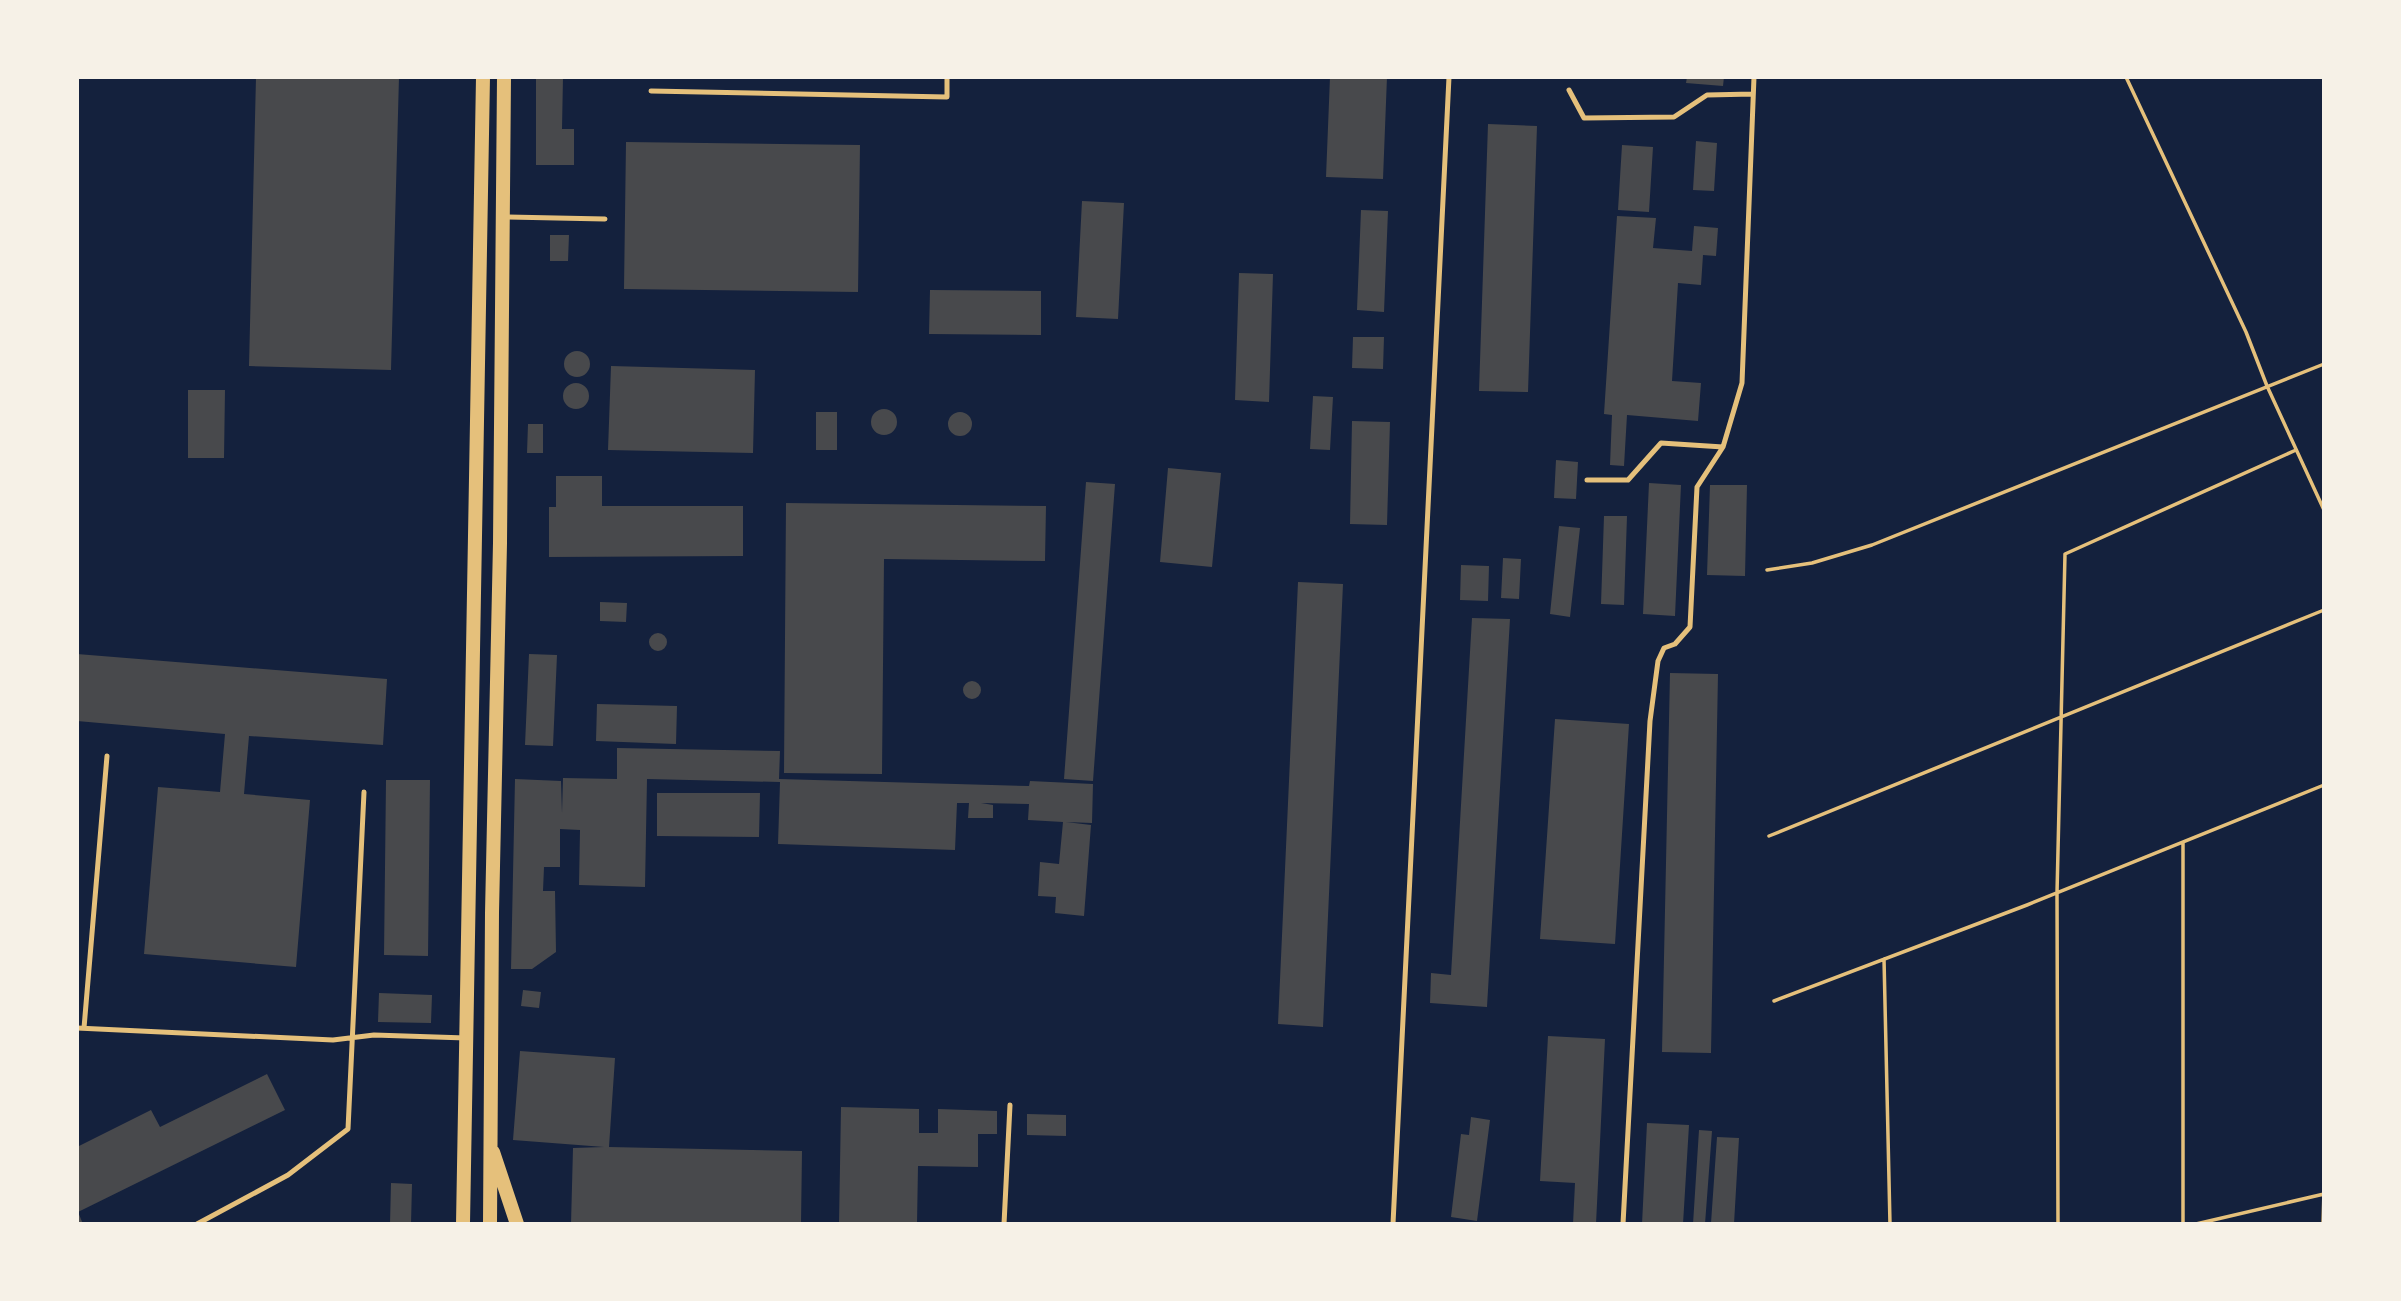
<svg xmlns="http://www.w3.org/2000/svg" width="2401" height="1301" font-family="'PT Sans Narrow',sans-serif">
	<rect width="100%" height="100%" fill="#14213d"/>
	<!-- building -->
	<path fill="#48494c" d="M256,77H399L391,370L249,366Z
		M536,77H563L562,129H574V165H536Z
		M1330,77H1387L1383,179L1326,177Z
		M1687,77H1724L1723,86L1686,83Z
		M1488,124L1537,126L1528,392L1479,391Z
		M1696,141L1717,143L1714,191L1693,190Z
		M626,142L860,145L858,292L624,289Z
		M1622,145L1653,147L1649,212L1618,210Z
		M1082,201L1124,203L1118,319L1076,317Z
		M1361,210L1388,211L1384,312L1357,310Z
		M1617,216L1656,218L1653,248L1692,251L1694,226L1718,228L1716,256L1703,255L1701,285L1678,283L1672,381L1701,383L1698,421L1627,415L1624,466L1610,465L1612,415L1604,414Z
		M550,235H569L568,261H550Z
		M1239,273L1273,274L1269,402L1235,400Z
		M930,290L1041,291V335L929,334Z
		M1353,337H1384L1383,369L1352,368Z
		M564 364a13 13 0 1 1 26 0a13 13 0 1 1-26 0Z
		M611,366L755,370L753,453L608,450Z
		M563 396a13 13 0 1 1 26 0a13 13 0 1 1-26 0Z
		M188,390H225L224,458H188Z
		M1313,396L1333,397L1330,450L1310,449Z
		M871 422a13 13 0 1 1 26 0a13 13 0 1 1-26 0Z
		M816,412H837V450H816Z
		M948 424a12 12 0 1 1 24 0a12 12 0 1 1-24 0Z
		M1352,421L1390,422L1387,525L1350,524Z
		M528,424H543V453H527Z
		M1556,460L1578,462L1576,499L1554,498Z
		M1168,468L1221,473L1212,567L1160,562Z
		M556,476H602V506H743V556L549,557V507H556Z
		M1086,482L1115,484L1093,781L1064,779Z
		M1649,483L1681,485L1675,616L1643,614Z
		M1710,485H1747L1745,576L1707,575Z
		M786,503L1046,506L1045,561L884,559L882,774L784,773Z
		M1604,516H1627L1624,605L1601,604Z
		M1559,526L1580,528L1570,617L1550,614Z
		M1503,558L1521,559L1519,599L1501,598Z
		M1461,565L1489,566L1488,601L1460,600Z
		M1298,582L1343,584L1323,1027L1278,1024Z
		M600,602L627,603L626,622L600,621Z
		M1472,618L1510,619L1487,1007L1430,1003L1431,973L1451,975Z
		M649 642a9 9 0 1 1 18 0a9 9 0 1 1-18 0Z
		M77,654L387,679L383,745L249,736L244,794L310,800L296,967L144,954L158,787L220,792L225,734L77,721Z
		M529,654L557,655L553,746L525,745Z
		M1670,673L1718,674L1711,1053L1662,1052Z
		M963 690a9 9 0 1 1 18 0a9 9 0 1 1-18 0Z
		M597,704L677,706L676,744L596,741Z
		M1555,719L1629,724L1615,944L1540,939Z
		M617,748L780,751L779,779L1029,786L1030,781L1093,784L1092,823L1066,822L1091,825L1084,916L1055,913L1056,897L1038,896L1040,862L1059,864L1063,822L1028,820L1029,804L981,803L993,805V818H968L969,803H957L955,850L778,844L780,782L647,779L645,887L579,885L580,830L560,829V867H544L543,891H555L556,952L532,969H511L515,779L561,781L562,813L563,778L617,779Z
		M386,780H430L428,956L384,955Z
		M657,793H760L759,837L657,836Z
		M523,990L541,992L539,1008L521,1006Z
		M379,993L432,995L431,1023L378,1022Z
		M1548,1036L1605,1039L1596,1224H1573L1575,1183L1540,1181Z
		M520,1051L615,1058L609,1147L802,1151L801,1224H571L573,1148L604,1147L513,1140Z
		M267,1074L285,1110L78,1212L83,1224H77V1147L151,1110L160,1127Z
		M841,1107L919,1109V1133H938V1109L997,1111V1134H978V1167L918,1166L917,1224H839Z
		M1027,1114L1066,1115V1136L1027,1135Z
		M1471,1117L1490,1120L1477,1221L1451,1217L1461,1134L1469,1135Z
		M1647,1123L1689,1125L1683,1224H1642Z
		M1699,1130L1712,1131L1705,1224H1693Z
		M1717,1137L1739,1138L1734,1224L1711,1223Z
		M391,1183L412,1184L411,1224H390Z"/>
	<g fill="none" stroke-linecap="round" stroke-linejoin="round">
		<!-- path -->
		<path stroke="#e5c07b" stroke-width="3.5" d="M2126,77L2246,332L2267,386L2324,510
			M1767,570L1812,563L1872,545L2324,364
			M1769,836L2324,610
			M2183,842V1224
			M1884,959L1890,1224
			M1774,1001L2027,905L2324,785
			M2058,1224L2057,893L2065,554L2296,450
			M2196,1224L2324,1194
			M2323,1224L2324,1190"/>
		<!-- service -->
		<path stroke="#e5c07b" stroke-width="5" d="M1569,90L1584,118L1674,117L1707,95L1753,94
			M651,91L947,97V77
			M505,217L605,219
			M1587,480H1628L1661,443L1723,447L1742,383L1754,77
			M77,1028L333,1040L374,1035L466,1038
			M84,1028L107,756
			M197,1224L288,1175L348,1129L364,792
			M1004,1224L1010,1105
			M1393,1224L1449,77
			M1623,1224L1650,721L1658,661L1664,648L1675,644L1690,627L1697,487L1723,447"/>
		<!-- secondary -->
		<path stroke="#e5c07b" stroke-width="14" d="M493,1152L517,1224
			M463,1224L483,77
			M490,1224L492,913L500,543L504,77"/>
	</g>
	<!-- border -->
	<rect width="2401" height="1301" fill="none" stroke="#f6f1e7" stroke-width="158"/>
</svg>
